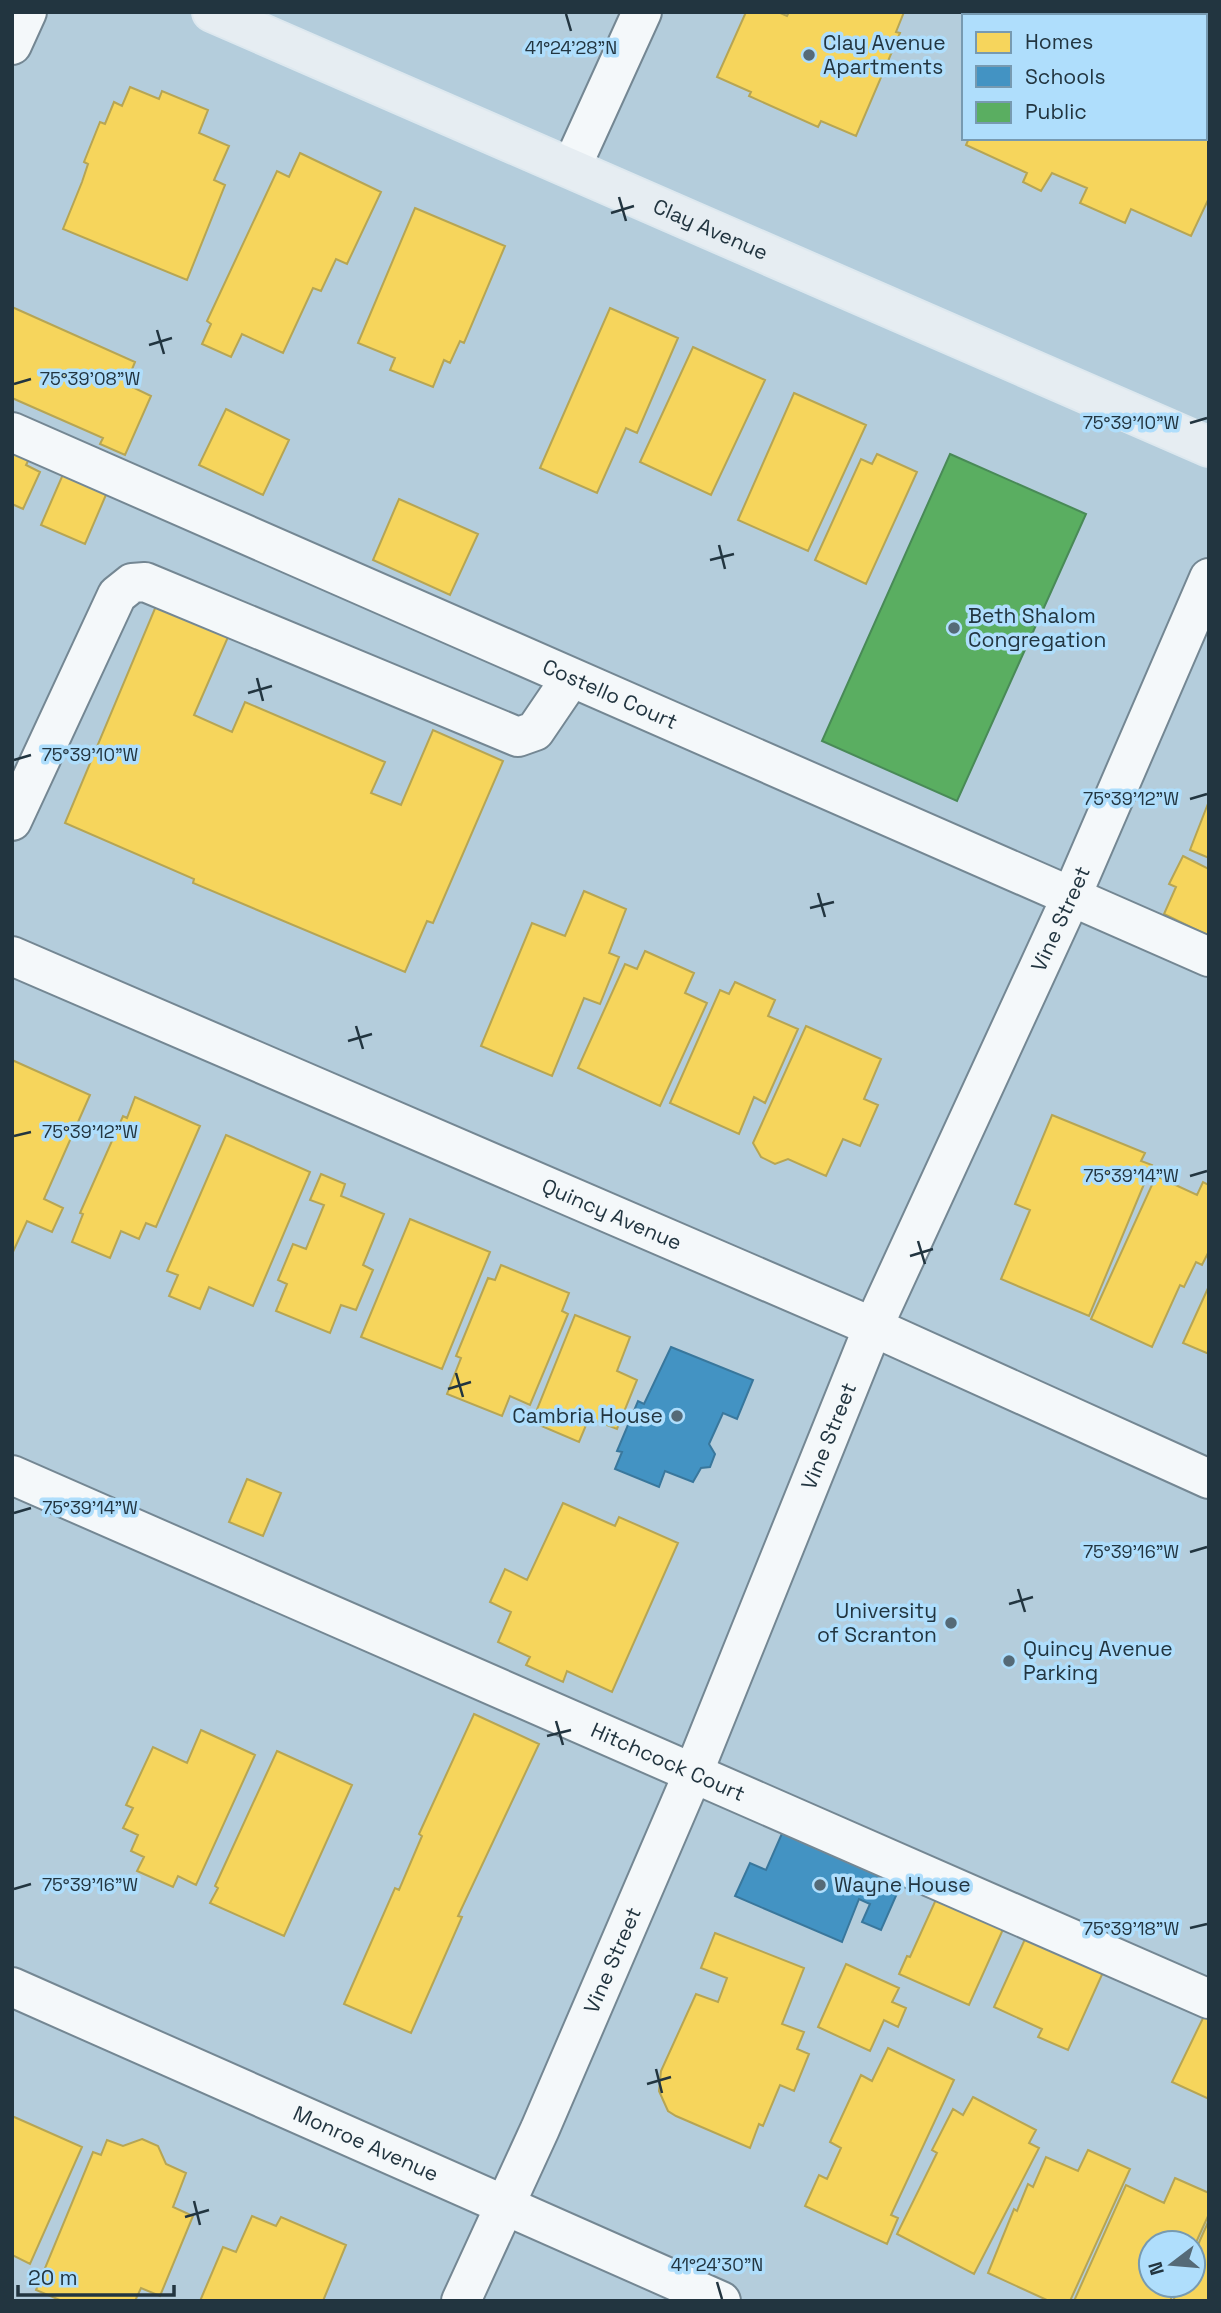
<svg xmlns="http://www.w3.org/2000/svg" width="1221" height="2313" font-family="'Space Grotesk',sans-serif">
	<rect width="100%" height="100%" fill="#b4cddc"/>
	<!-- homes -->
	<path fill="#f6d55c" stroke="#b6a554" stroke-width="2" d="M746,12H778L787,16L789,12H904L896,32L900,33L856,136L821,121L818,127L749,96L751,92L717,77Z
		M1026,12H1209V198L1191,236L1131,209L1125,223L1080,203L1087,188L1052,173L1041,191L1023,182L1027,173L966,145L969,138H1205V16H1024Z
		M130,87L159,99L162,91L208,110L199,133L229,146L214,180L225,185L187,280L63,229L82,182L88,164L84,162L100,122L105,124L114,102L122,106Z
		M300,153L381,192L347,264L336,259L321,291L313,288L283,353L242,334L231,357L202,344L211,324L207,321L277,171L289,177Z
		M415,208L505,246L464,343L460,341L450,363L444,360L433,387L390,370L395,358L358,343Z
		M12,307L135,362L126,384L151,396L125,455L100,444L103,438L12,398Z
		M610,308L678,338L637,433L626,428L597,493L540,468Z
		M693,347L765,380L711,495L640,462Z
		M794,393L866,425L808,551L738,520Z
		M226,409L289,440L263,495L199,465Z
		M12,441L33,451L26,465L40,472L23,509L12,504Z
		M877,454L917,472L866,584L815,560L861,459L872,464Z
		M64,472L108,490L85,544L41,525Z
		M399,499L478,534L450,595L373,560Z
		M156,606L228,637L194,715L232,732L245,702L385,762L371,793L401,805L433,730L503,761L433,923L427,921L405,972L193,883L194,879L65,823Z
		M1209,801V858L1190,850Z
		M1183,856L1209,869V936L1164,914L1176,887L1169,884Z
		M584,891L626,909L609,953L619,957L600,1004L584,998L552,1076L481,1046L532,923L565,936Z
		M645,951L694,973L685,993L707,1003L660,1106L578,1068L625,964L637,969Z
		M735,982L775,1000L768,1016L798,1029L765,1103L754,1097L739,1134L670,1103L720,990L729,994Z
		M806,1026L881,1059L864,1099L878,1105L860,1146L843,1139L826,1176L788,1159L775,1164L761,1157L753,1143Z
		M12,1060L90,1095L44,1199L63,1208L52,1232L27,1221L12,1254Z
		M135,1097L200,1126L156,1227L146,1223L139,1239L121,1231L110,1258L72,1242L83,1214L80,1213L123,1116L127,1118Z
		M1052,1115L1145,1153L1141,1161L1152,1165L1089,1316L1001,1279L1030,1210L1015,1204Z
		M226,1135L310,1172L253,1306L209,1287L200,1309L169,1296L178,1275L167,1271Z
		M321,1174L345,1184L341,1196L384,1214L363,1265L373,1270L356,1310L341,1305L330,1333L276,1311L287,1284L278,1280L293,1244L306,1249L324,1205L310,1200Z
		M1156,1176L1197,1195L1203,1182L1209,1185V1251L1202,1265L1196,1262L1184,1287L1180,1285L1152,1347L1091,1319Z
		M410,1219L490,1252L442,1369L361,1337Z
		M501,1265L569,1293L562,1311L568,1314L530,1405L510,1396L502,1416L447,1394L461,1358L456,1356L488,1278L495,1280Z
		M1209,1286V1354L1183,1343Z
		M575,1315L630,1337L617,1371L637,1380L617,1429L589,1418L579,1442L532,1422Z
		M247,1479L281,1493L263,1536L229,1522Z
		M563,1503L615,1526L619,1517L678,1543L612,1692L567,1671L563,1682L526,1665L530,1657L498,1642L511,1612L490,1602L505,1569L527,1580Z
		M474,1714L539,1744L458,1916L462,1917L411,2033L344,2004L395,1888L399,1890L422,1836L419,1834Z
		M201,1730L255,1755L196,1885L178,1876L173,1887L137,1871L144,1857L131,1851L138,1835L123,1828L133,1808L126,1805L153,1747L187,1763Z
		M277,1751L352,1785L284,1936L210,1903L218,1888L215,1886Z
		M938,1895L1005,1925L969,2005L899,1974L907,1956L910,1957Z
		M1031,1926L1105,1968L1068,2050L1038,2037L1042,2029L994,2007Z
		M715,1933L804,1968L782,2024L804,2032L797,2049L809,2054L794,2091L780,2085L763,2126L759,2124L750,2148L676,2116L668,2111L659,2091L661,2071L696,1994L718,2002L727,1978L701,1968Z
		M846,1964L899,1988L892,2002L906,2008L898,2027L884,2020L870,2051L818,2027Z
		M1206,2012L1209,2014V2099L1172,2082Z
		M888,2048L954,2080L891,2215L898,2218L887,2244L805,2206L819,2175L827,2179L841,2148L830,2142L861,2075L872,2081Z
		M973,2097L1036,2130L1029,2143L1039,2148L974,2274L897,2234L937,2153L932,2150L953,2109L963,2115Z
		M12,2116L82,2147L30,2264L12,2255Z
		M142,2139L158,2146L166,2164L186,2173L173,2207L193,2216L160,2296L141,2288L135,2301H62L36,2290L93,2152L101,2155L107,2140L123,2146Z
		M1088,2150L1130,2169L1070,2301H1049L988,2273L1014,2209L1017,2211L1028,2184L1033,2187L1046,2157L1078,2171Z
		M1175,2178L1209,2193V2214L1193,2249V2243H1151V2285H1177L1170,2301H1074L1126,2185L1164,2203Z
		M252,2216L276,2226L281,2217L346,2245L323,2301H200L223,2247L236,2252Z
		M1209,2220V2301H1173L1180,2285H1193V2256Z"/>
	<!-- schools -->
	<path fill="#4393c3" stroke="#39779c" stroke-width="2" d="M671,1347L753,1380L737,1419L723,1413L709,1444L715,1454L710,1467L701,1468L693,1482L665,1471L659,1487L615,1469L622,1452L617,1451L638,1401L644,1404Z
		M787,1822L906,1873L881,1930L862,1922L870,1904L859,1899L842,1942L735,1896L750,1863L766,1870Z"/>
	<!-- public -->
	<path fill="#5aae61" stroke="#498a57" stroke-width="2" d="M950,454L1086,514L957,801L822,741Z"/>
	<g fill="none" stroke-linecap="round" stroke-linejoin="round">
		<!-- minor casing -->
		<g stroke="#748793" stroke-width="42">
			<g id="minor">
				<path d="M12,45L27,12"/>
				<path d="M571,168L642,12"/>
				<path id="s1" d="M12,432L1209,957"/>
				<path d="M12,821L117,595L132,583L145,582L518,737L535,731L571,678"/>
				<path id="s2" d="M12,956L873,1327L1209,1479"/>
				<path id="s3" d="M12,1475L1209,1999"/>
				<path id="s4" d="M12,1987L721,2301"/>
				<path id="s5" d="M461,2301L540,2129L694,1771L873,1327L1072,895L1209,578"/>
			</g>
		</g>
		<!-- major casing -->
		<g stroke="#dde8ef" stroke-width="42">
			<g id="major">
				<path id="s6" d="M212,12L1209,447"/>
			</g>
		</g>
		<!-- minor -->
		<use href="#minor" stroke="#f4f8fa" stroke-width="38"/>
		<!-- major -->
		<use href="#major" stroke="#e6edf2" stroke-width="38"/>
	</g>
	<!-- ticks -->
	<path fill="none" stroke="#223540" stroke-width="2.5" d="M566,14L571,31M619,197L626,221M611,213L634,206M157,330L164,354M149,345L172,338M14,384L31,379M1190,423L1207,418M719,545L725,569M710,560L734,554M257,678L263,701M248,693L272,686M14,760L31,755M1190,799L1207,794M818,893L825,917M810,908L834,902M356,1026L363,1049M348,1041L372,1034M14,1136L31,1132M1190,1176L1207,1171M918,1241L925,1264M910,1256L933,1249M456,1373L463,1397M448,1389L471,1382M14,1513L31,1508M1190,1552L1207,1547M1018,1589L1025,1612M1009,1604L1033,1597M556,1721L563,1745M547,1736L571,1730M14,1889L31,1884M1190,1928L1207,1924M656,2069L662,2093M647,2084L671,2077M194,2201L200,2225M185,2217L209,2210M717,2282L722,2299"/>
	<!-- markers -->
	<g fill="#556a77" stroke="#afdefc" stroke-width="2.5">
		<circle cx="809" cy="55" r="7"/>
		<circle cx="954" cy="628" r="7"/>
		<circle cx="677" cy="1416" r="7"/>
		<circle cx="951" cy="1623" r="7"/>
		<circle cx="1009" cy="1661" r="7"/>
		<circle cx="820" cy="1885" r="7"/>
	</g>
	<g text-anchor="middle" stroke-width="7" stroke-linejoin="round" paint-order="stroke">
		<!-- poi labels -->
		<g font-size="21" fill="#223540" stroke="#afdefc" text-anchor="start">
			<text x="823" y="50">Clay Avenue<tspan x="823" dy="24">Apartments</tspan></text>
			<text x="968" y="623">Beth Shalom<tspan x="968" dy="24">Congregation</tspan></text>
			<text x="663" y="1423" text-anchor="end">Cambria House</text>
			<text x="937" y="1618" text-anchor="end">University<tspan x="937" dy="24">of Scranton</tspan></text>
			<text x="1023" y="1656">Quincy Avenue<tspan x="1023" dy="24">Parking</tspan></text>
			<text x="834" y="1892">Wayne House</text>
		</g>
		<!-- street labels -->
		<g font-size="21" fill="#223540" stroke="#afdefc">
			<text dy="7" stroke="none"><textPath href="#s6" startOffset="544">Clay Avenue</textPath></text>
			<text dy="7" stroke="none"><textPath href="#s1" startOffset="653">Costello Court</textPath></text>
			<text dy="7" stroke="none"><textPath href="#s5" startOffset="1507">Vine Street</textPath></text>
			<text dy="7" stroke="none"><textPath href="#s2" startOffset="653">Quincy Avenue</textPath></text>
			<text dy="7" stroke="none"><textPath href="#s5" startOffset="940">Vine Street</textPath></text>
			<text dy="7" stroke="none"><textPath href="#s3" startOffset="716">Hitchcock Court</textPath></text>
			<text dy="7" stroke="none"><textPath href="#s5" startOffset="373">Vine Street</textPath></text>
			<text dy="7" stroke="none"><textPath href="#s4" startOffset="387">Monroe Avenue</textPath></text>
		</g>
	</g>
	<g font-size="18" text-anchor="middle" fill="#223540" stroke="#afdefc" stroke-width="7" stroke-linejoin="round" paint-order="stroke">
		<text x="571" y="54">41°24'28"N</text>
		<text x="90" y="385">75°39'08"W</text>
		<text x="1131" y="429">75°39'10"W</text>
		<text x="90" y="761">75°39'10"W</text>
		<text x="1131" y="805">75°39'12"W</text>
		<text x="90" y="1138">75°39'12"W</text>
		<text x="1131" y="1182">75°39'14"W</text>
		<text x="90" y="1514">75°39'14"W</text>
		<text x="1131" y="1558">75°39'16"W</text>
		<text x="90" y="1891">75°39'16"W</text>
		<text x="1131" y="1935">75°39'18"W</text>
		<text x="717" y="2271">41°24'30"N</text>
	</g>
	<!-- border -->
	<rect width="1221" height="2313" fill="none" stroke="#223540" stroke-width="28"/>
	<!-- legend -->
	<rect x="962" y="14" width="245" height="126" fill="#afdefc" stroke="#779ab1" stroke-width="2"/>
	<rect x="976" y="32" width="35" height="21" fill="#f6d55c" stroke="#779ab1" stroke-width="2"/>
	<text x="1025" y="49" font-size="21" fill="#223540">Homes</text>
	<rect x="976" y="66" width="35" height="21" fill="#4393c3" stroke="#779ab1" stroke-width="2"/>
	<text x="1025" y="84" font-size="21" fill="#223540">Schools</text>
	<rect x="976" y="102" width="35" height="21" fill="#5aae61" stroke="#779ab1" stroke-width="2"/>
	<text x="1025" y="119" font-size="21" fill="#223540">Public</text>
	<!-- north arrow -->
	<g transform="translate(1172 2264) rotate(254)"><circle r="33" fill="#afdefc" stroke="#779ab1" stroke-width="2"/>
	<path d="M0-5L12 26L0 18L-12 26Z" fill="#556a77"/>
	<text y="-10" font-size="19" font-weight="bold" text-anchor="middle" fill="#223540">N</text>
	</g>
	<!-- scale -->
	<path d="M18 2285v10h156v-10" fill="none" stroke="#223540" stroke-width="3.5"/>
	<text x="28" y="2285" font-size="21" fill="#223540" stroke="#afdefc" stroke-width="5" paint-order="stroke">20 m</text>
</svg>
